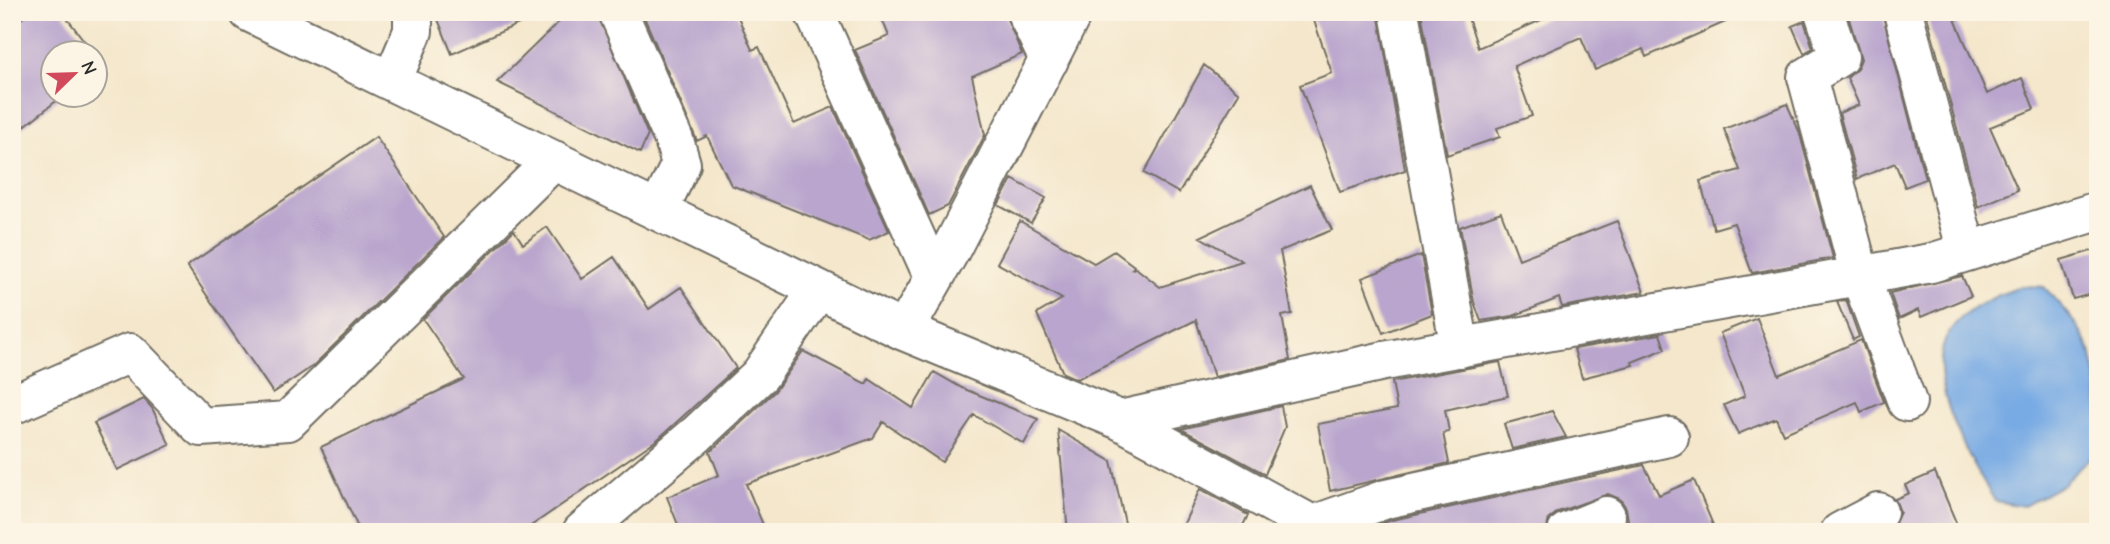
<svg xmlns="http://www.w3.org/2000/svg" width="2110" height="544" font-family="'Comic Neue',sans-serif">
	<rect width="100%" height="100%" fill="#fcf5e5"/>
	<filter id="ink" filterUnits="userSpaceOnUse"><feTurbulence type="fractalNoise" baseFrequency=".0143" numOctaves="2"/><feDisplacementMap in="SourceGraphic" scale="14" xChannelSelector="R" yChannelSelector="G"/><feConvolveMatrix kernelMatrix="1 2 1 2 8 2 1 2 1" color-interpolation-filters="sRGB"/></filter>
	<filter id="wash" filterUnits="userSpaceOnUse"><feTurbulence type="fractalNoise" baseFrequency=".00686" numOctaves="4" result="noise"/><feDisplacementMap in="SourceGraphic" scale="28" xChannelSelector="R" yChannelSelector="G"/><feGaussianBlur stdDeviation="1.57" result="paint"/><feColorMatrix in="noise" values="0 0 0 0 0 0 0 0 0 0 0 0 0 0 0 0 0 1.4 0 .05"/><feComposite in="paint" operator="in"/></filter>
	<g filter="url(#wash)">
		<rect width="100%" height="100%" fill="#f4e7cc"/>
		<!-- water -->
		<path fill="#78aae4" stroke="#526a88" stroke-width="2" d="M2022,286L2044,287C2087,335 2098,348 2098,414C2098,426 2100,440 2096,452L2062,485L2024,506L1995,501C1972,465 1927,385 1945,341C1956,311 1995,296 2022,286Z"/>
		<g id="blocks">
			<!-- building -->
			<path fill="#b9a5cd" d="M30,12H62L93,52H52V94H65L12,136V26Z
				M435,12H545L452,54Z
				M569,12H597L648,135L640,153L497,82Z
				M642,12H736L752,50L759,47L794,124L833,107L889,231L869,240L731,185L707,136L697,141Z
				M879,12H1004L1022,54L972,76L985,135L948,206L929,215L855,50L889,36Z
				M1311,12H1378L1405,170L1340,192L1300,85L1332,73Z
				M1421,12H1466L1478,48L1559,12H1748L1646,57L1643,49L1595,70L1581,37L1514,66L1532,116L1497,128L1500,137L1447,155Z
				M1847,12H1882L1925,179L1905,187L1895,163L1857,179L1839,113L1859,105L1847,78L1857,69L1861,59Z
				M1926,12H1952L1987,94L2022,78L2034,109L1990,127L2018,190L1978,207Z
				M1804,21L1813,48L1804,53L1792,26Z
				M1204,65L1239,93L1179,193L1144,173Z
				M1787,104L1799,131L1833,258L1752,273L1734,223L1714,229L1700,181L1740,170L1724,129Z
				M376,137L444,237L313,366L273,393L187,266Z
				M1012,179L1046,198L1031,223L998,205Z
				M1310,185L1332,230L1280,251L1292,314L1282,316L1290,360L1214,377L1196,320L1077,379L1063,373L1037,314L1062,299L997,263L1020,221L1094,263L1114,251L1134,266L1132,269L1136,268L1160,287L1242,261L1200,237Z
				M1501,212L1519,259L1617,221L1644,292L1562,307L1559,298L1513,316L1481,321L1474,302L1460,227Z
				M547,227L582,279L614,257L649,309L681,287L736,368L658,439L522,532H360L321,447L464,379L423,319L514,230L523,244Z
				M2098,249V292L2073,299L2061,260Z
				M1421,255L1432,314L1383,333L1362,278Z
				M1962,276L1971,296L1921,317L1918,310L1899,319L1890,293Z
				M1846,300L1859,337L1853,340L1837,302Z
				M1757,318L1779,375L1861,340L1884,402L1861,412L1857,402L1783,434L1776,418L1738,434L1724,405L1745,396L1720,333Z
				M1660,334L1665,349L1632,362L1633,365L1582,378L1574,349Z
				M803,351L866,384L869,379L913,408L934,372L962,388L1038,419L1024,444L974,415L942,462L883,422L873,438L746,484L766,532H681L667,497L719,475L710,452L775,391Z
				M1500,362L1508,396L1445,410L1449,432L1443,433L1449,463L1330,491L1318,424L1397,409L1392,382Z
				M144,399L152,408L170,445L117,470L94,423Z
				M1281,406L1285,427L1265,474L1181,429Z
				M1552,411L1566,437L1512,449L1504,424Z
				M1058,430L1111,461L1127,532H1068Z
				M1644,465L1659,495L1694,480L1716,532H1620L1628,520L1626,508L1620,499L1608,494L1558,512L1549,519L1546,532H1359L1392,520Z
				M1935,472L1960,532H1895L1893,527L1900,512L1895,499L1909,493L1905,485Z
				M1200,489L1248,515L1240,532H1180Z"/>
		</g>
	</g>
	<g filter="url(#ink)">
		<use href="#blocks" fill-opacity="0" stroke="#716d63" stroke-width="2"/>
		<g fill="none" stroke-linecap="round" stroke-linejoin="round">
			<!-- minor casing -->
			<g stroke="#716d63" stroke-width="42">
				<path id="minor" d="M249,12L904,331L1120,420L1325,532
					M618,12L674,140L681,164L658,211
					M814,12L934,278
					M1026,12L1049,60
					M1399,12L1460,348
					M1824,12L1839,57L1807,77L1860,276L1907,402
					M1903,12L1967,252
					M392,81L413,31V12
					M904,331L951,249L1073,12
					M12,405L130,353L201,427L288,421L554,160
					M1120,420L1384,361L1931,263L2098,211
					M1313,525L1386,499L1669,437
					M582,532L697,434L760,375L818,290
					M1567,532L1606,516
					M1840,532L1878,512"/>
			</g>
			<!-- minor -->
			<use href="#minor" stroke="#fff" stroke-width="38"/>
		</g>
	</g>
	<!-- margin -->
	<rect width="2110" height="544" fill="none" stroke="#fcf5e5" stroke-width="42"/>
	<!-- north arrow -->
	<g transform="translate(74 74) rotate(67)"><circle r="33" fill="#fcf5e5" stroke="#a8a49b" stroke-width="2"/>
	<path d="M0-5L12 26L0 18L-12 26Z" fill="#d1495b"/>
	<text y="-10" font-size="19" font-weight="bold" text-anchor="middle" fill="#2b2b2b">N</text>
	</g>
</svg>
